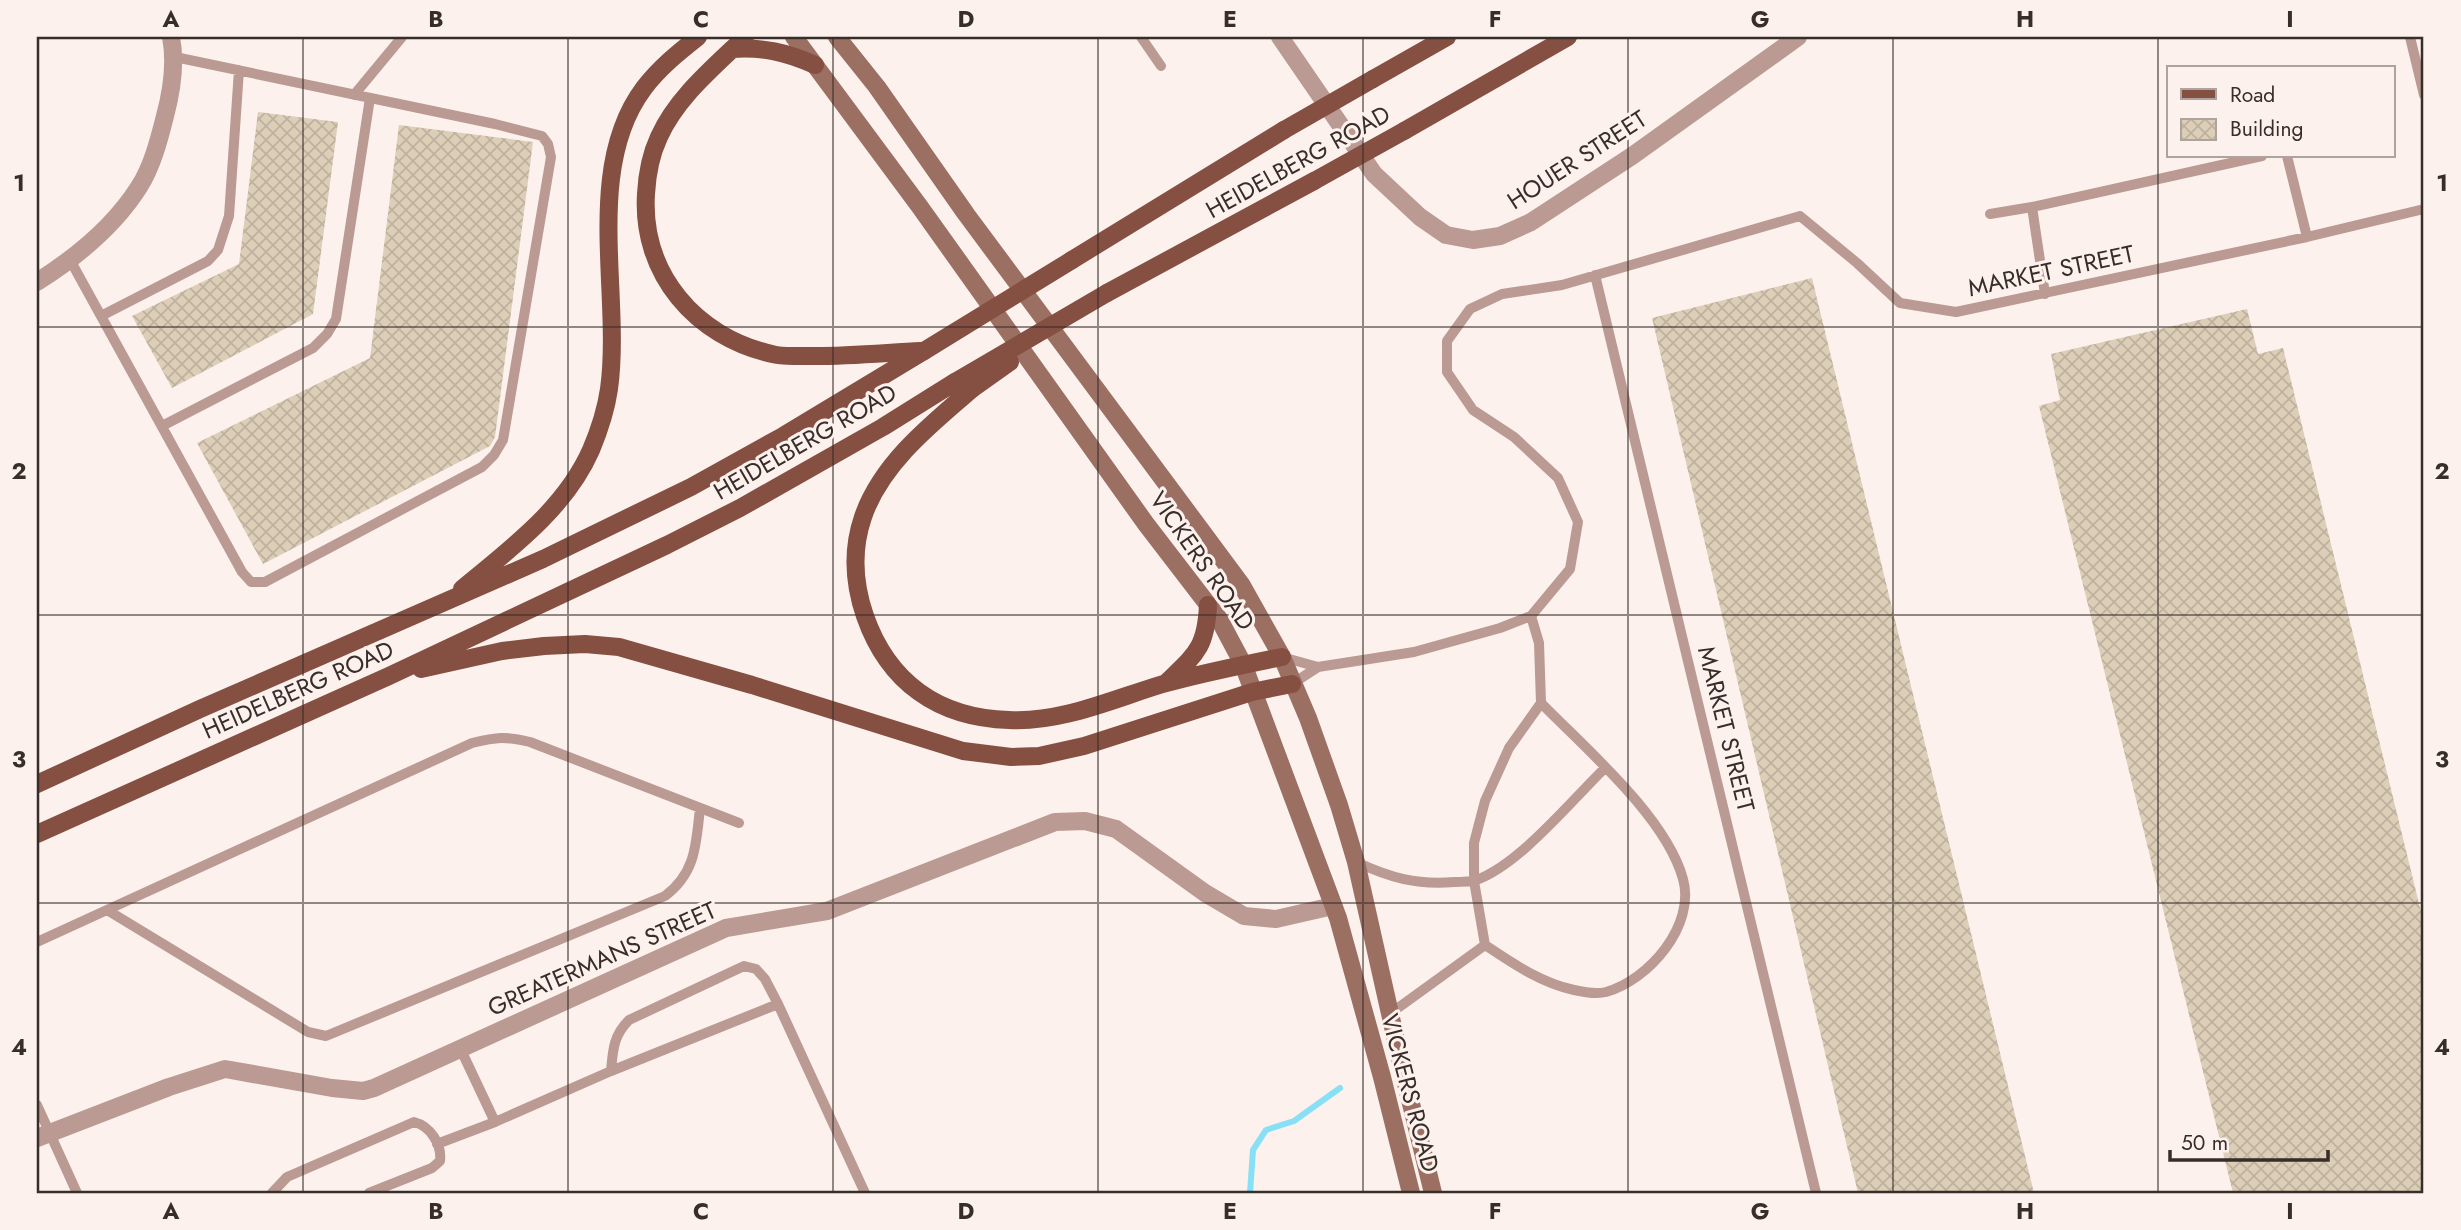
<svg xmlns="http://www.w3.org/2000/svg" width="2461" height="1230" font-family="Jost,sans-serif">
	<defs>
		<pattern id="building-cross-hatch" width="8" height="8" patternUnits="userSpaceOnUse" patternTransform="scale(1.75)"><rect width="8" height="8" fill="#ddceb8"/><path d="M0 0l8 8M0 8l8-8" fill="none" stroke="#beb19e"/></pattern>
	</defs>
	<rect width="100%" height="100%" fill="#fcf1ed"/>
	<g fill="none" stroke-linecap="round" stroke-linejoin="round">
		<!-- stream -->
		<path stroke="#87e0f5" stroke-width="6" d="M1250,1193L1253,1150L1266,1130L1294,1121L1340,1088"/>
	</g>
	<!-- building -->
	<path fill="url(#building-cross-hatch)" d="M258,112L338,122L313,314L172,388L132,316L239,264Z
		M399,125L533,142L495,437L490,446L263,564L197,443L370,358Z
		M1812,278L2034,1193H1858L1652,318Z
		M2247,309L2258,354L2283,348L2424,924V1193H2233L2039,406L2060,400L2051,354Z"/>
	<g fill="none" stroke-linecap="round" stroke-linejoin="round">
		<!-- service -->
		<path stroke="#ba9a92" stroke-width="10" d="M1141,37L1161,66
			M2410,37L2424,95
			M354,95L402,37
			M2287,156L2307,237
			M2032,207L2262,156
			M1990,214L2032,207L2045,294
			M69,258L242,572L251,582H265L482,467L494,455L503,440L551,157L548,144L542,136L495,124L175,57
			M1595,275L1816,1193
			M101,316L208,261L218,250L229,216L239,70
			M162,426L313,348L327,334L336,319L370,98
			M1282,657L1318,667
			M1292,684L1318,667L1414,652L1500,628L1531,616L1570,569L1578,522L1558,478L1514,437L1473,410L1447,372V341L1470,309L1502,294L1562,285L1800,216L1857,263L1900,303L1956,312L2307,237L2424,209
			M1356,862C1391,878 1416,885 1454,882C1461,882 1469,882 1476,880C1519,865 1571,801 1605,768
			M107,910L308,1032L326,1036L665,896C696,873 696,844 700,808
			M37,942L472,743C497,737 505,736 530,742L739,823
			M1485,945C1512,963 1541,983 1574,990C1583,992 1598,994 1606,992C1649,980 1696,925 1683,879C1666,817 1586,749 1541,703
			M1391,1013L1485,945L1474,881V843L1485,801L1509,748L1541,703L1539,643L1531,616
			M461,1050L495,1122L611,1071L778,1004
			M611,1071C613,1050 613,1036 629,1020L744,966L756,969L765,979L778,1004L865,1193
			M37,1105L77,1193
			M437,1144L495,1122
			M272,1193L287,1177L414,1122C430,1126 442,1144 440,1161L432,1168L369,1193"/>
		<!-- minor -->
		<path stroke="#ba9a92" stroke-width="18" d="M1280,37L1374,174L1420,217L1446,235L1473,240L1500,236L1531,222L1632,156L1798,37
			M37,282C75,258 115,225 139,187C152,167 159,140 165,116C172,90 176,63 171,37
			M37,1138L169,1087L225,1069L332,1088L363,1091L374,1088L726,928L827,911L1055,822L1085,821L1116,829L1205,893L1244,916L1276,919L1333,906"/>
		<!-- secondary -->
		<path stroke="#9c6f63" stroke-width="18" d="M794,37L920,207L1146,524L1219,619L1243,664L1338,918L1382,1077L1411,1193
			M837,37L877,87L966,214L1241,584L1282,657L1308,718L1339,805L1356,862L1402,1067L1433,1193"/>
		<!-- primary -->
		<path stroke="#854f42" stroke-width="18" d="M745,37C714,67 677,97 659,137C651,154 647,175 646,194C641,274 696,337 772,354C782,357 794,356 804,356C843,357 882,353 921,351
			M732,49C763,47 786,52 815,65
			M1373,79L1447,37
			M1404,131L1568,37
			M1072,260L1284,130
			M1107,293L1314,181
			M972,389C931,424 881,464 863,517C852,549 854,584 865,616C888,682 938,718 1009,720C1061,723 1113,699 1163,684C1202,673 1242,665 1282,657
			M462,589C510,549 565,509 591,450C599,431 606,410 609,389C622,295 583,169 644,88C659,68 679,52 698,37
			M421,669L502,651L544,646L585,644L619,647L752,685L963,751L1011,757L1039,756L1084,746L1252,692L1292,684
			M1166,683C1196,654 1206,648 1208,605
			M37,784L200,709L543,559L691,487L783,436L924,351
			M37,834L389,676L667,545L740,508L883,427L955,382"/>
		<!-- primary-bridge -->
		<path stroke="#854f42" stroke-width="18" d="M1284,130L1373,79
			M1314,181L1404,131
			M924,351L1072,260
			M955,382L1107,293
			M972,389L1010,362"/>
	</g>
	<!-- grid -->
	<path fill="none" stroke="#372d29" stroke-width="2" stroke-opacity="0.55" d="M303,37V1193M568,37V1193M833,37V1193M1098,37V1193M1363,37V1193M1628,37V1193M1893,37V1193M2158,37V1193M37,327H2424M37,615H2424M37,903H2424"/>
	<g text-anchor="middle" stroke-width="6" stroke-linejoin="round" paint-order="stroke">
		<!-- street labels -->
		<g font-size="24" fill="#372d29" stroke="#fcf1ed">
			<text transform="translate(1577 160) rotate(-33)" y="8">HOUER STREET</text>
			<text transform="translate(1298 162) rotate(-29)" y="8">HEIDELBERG ROAD</text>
			<text transform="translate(2051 271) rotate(-12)" y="8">MARKET STREET</text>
			<text transform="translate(805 442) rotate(-30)" y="8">HEIDELBERG ROAD</text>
			<text transform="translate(1202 561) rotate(55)" y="8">VICKERS ROAD</text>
			<text transform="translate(298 690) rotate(-24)" y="8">HEIDELBERG ROAD</text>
			<text transform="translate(1726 729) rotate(76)" y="8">MARKET STREET</text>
			<text transform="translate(602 959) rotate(-24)" y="8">GREATERMANS STREET</text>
			<text transform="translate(1410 1093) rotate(75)" y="8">VICKERS ROAD</text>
		</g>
	</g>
	<!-- border -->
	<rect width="2461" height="1230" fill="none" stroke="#fcf1ed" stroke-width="77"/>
	<!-- legend -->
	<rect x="2167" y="66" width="228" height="91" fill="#fcf1ed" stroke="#ada39f" stroke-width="2"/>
	<rect x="2181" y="89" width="35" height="10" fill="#854f42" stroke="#ada39f" stroke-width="2"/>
	<text x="2230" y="102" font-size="21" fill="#372d29">Road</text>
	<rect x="2181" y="119" width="35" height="21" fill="url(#building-cross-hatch)" stroke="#ada39f" stroke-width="2"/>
	<text x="2230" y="136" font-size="21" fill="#372d29">Building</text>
	<!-- scale -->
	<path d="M2170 1150v10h158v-10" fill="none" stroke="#372d29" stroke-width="3.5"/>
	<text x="2181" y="1150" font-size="21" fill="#372d29" stroke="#fcf1ed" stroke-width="5" paint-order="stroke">50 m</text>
	<rect x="38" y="38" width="2384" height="1154" fill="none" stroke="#372d29" stroke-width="2.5"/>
	<g font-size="23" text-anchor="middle" font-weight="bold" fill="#372d29">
		<text x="171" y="27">A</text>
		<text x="436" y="27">B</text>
		<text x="701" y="27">C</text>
		<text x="966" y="27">D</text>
		<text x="1230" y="27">E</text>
		<text x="1495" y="27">F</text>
		<text x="1760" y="27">G</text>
		<text x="2025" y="27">H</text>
		<text x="2290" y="27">I</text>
		<text x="19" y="191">1</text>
		<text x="2442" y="191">1</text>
		<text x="19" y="479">2</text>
		<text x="2442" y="479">2</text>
		<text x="19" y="767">3</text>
		<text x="2442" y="767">3</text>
		<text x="19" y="1055">4</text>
		<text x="2442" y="1055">4</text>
		<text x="171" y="1219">A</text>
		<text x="436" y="1219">B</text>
		<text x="701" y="1219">C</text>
		<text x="966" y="1219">D</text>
		<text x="1230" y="1219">E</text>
		<text x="1495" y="1219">F</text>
		<text x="1760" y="1219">G</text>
		<text x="2025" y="1219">H</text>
		<text x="2290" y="1219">I</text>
	</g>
</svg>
